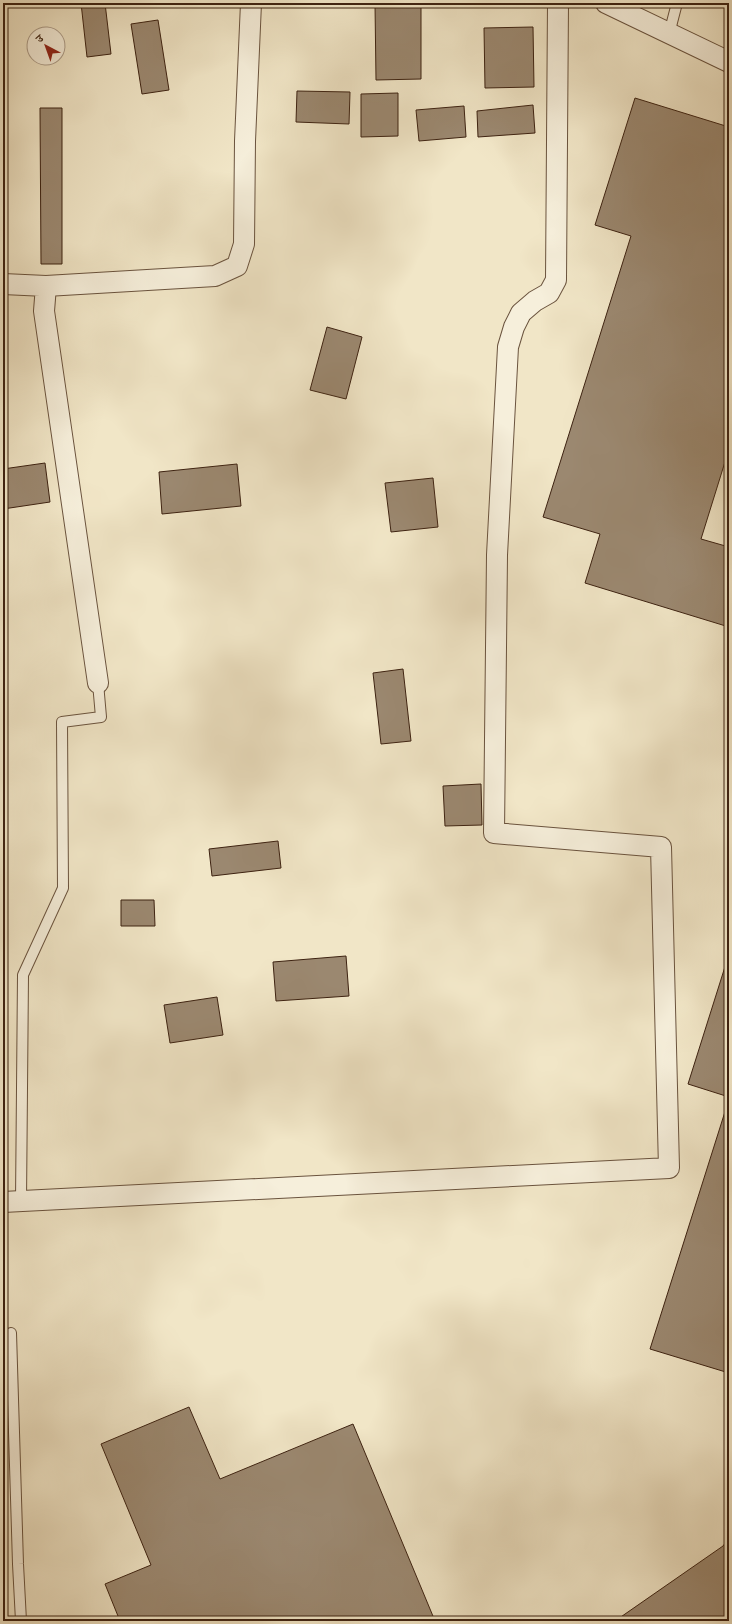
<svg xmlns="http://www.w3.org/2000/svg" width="732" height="1624" font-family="Cardo,'Noto Serif Devanagari',serif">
	<rect width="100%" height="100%" fill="#f1e6c7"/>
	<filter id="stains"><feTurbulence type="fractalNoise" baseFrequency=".005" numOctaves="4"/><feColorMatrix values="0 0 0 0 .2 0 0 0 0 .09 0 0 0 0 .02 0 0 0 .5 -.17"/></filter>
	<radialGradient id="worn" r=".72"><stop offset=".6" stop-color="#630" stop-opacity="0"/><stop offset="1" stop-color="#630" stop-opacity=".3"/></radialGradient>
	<!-- building -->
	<path fill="#9b8870" stroke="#3d2211" d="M81,3H105L111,54L87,57Z
		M421,3V79L376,80L375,4Z
		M158,20L169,90L142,94L131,24Z
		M533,27L534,87L485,88L484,28Z
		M297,91L350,92L349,124L296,122Z
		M398,93V136L361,137V94Z
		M635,98L729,127V449L701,539L729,547V627L585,583L600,534L543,517L631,236L595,225Z
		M533,105L535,133L478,137L477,111Z
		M464,106L466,137L419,141L416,110Z
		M40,108H62V264H41Z
		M327,327L362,337L346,399L310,390Z
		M45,463L50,502L3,509V469Z
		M237,464L241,506L162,514L159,472Z
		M433,478L438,527L391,532L385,483Z
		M403,669L411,741L381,744L373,673Z
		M481,784L482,825L445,826L443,786Z
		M278,841L281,868L212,876L209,849Z
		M121,900H154L155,926H121Z
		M729,954V1097L688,1084Z
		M346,956L349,996L276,1001L273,962Z
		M217,997L223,1035L170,1043L164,1005Z
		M729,1099V1373L650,1349Z
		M189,1407L220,1479L353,1424L435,1621H120L105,1584L151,1565L101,1444Z
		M3,1534L6,1621H3Z
		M729,1538V1621H615L723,1546Z"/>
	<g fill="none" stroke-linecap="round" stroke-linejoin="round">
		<!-- service casing -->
		<g stroke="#6a533e" stroke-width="12">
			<path id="service" d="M669,34L677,3
				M21,1201L23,975L63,888L62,722L101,717L98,683
				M11,1333L18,1564L21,1621"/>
		</g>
		<!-- minor casing -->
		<g stroke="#6a533e" stroke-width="22">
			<path id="minor" d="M606,3L729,62
				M3,284L46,286L44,311L98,683
				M46,286L215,276L237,266L244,244L245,141L251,3
				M3,1202L669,1168L661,847L494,833L497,555L508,347L514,327L521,313L535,301L549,293L556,280L558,3"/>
		</g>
		<!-- service -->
		<use href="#service" stroke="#f6efdb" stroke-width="10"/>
		<!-- minor -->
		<use href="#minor" stroke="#f6efdb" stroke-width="20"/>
	</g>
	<!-- margin -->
	<rect width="732" height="1624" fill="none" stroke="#f1e6c7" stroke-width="16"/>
	<rect x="4" y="4" width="724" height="1616" fill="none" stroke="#3d2211" stroke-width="2"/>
	<rect x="8" y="8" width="716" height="1608" fill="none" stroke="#3d2211"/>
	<!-- north arrow -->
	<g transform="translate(46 46) rotate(319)"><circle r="19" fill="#f6efdb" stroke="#ac9d8a"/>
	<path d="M0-3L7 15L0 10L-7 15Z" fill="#8f2418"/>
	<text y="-6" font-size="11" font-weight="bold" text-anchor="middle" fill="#3d2211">उ</text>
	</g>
	<rect width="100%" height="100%" filter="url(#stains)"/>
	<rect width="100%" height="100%" fill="url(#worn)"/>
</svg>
